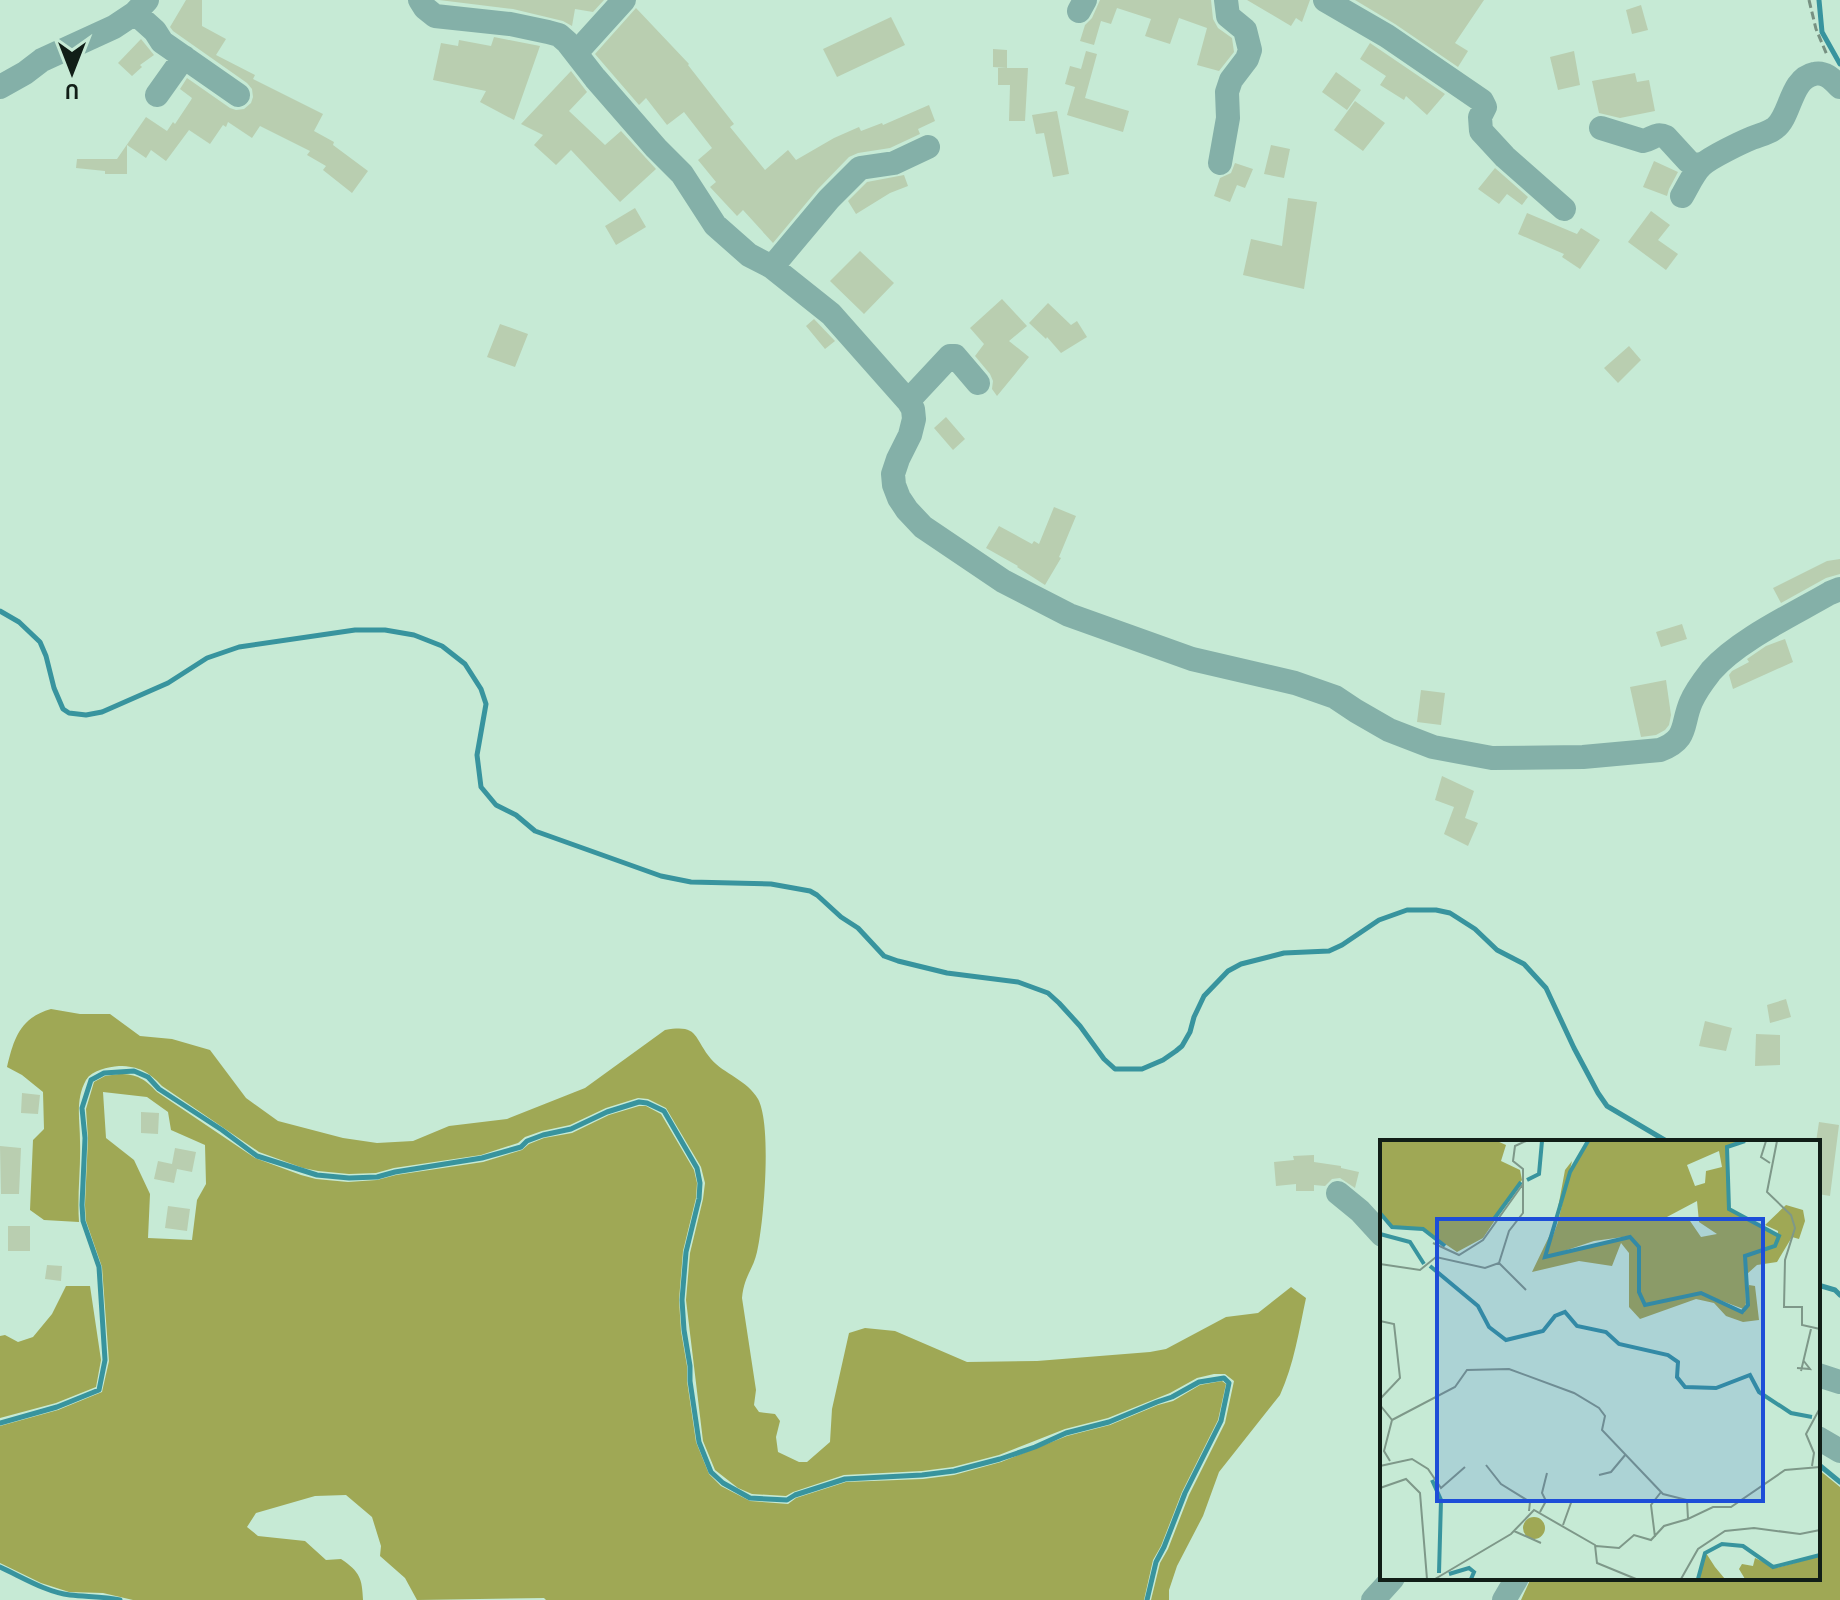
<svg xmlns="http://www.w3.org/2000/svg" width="1840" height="1600" font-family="'Alegreya Sans',sans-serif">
	<rect width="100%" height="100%" fill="#c6ead5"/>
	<!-- forest -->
	<path fill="#9fa855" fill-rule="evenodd" d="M51,1009L80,1014H110L140,1036L172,1039L210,1050L246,1098L278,1121L343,1138L377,1143L413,1141L449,1126L507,1119L585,1088L665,1030C699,1024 693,1037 711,1059C724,1074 747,1080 758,1099C772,1125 764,1221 757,1252C753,1270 744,1276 742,1298L756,1390L754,1405L759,1412L775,1414L780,1421L776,1437L778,1452L799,1462H807L830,1442L832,1409L849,1333L865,1328L895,1331L967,1362L1037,1361L1150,1352L1166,1349L1226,1317L1258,1313L1291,1287L1306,1298C1299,1331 1294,1364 1280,1395L1219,1472L1203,1516L1177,1566L1169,1590V1600H1151L1160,1563L1168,1549L1189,1495L1225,1423L1234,1381L1225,1374H1214L1197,1378L1170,1393L1108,1418L1065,1429L999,1455L953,1467L922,1471L844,1475L793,1492L786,1496L752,1494L738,1488L715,1470L703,1441L686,1300L690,1253L703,1199L705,1183L701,1167L666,1108L648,1099L638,1098L606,1108L570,1125L542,1131L525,1137L518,1143L481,1155L394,1168L376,1173L349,1174L318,1171L303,1168L259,1152L162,1086C149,1072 139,1066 119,1066C108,1067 92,1070 86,1080C75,1100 80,1120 80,1141C81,1168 77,1195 79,1222L44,1220L30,1210L33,1140L44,1129L43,1092L22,1075L7,1067C14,1038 20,1018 51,1009Z
		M119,1074C137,1074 145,1079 157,1092L255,1158L301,1175L316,1179L348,1182L377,1180L396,1175L483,1162L522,1150L529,1144L544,1138L572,1133L609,1115L639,1106H646L661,1114L694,1170L697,1183L696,1198L683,1251L679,1300L681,1331L687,1366V1381L696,1442L709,1474L721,1486L750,1501L788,1504L796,1498L846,1482L923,1479L954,1475L1001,1462L1067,1436L1110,1425L1158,1405L1173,1401L1200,1385L1222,1381L1226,1384L1218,1420L1182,1492L1161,1546L1153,1560L1144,1600H546L544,1598L417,1600L405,1578L380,1556L381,1546L372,1517L346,1495L315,1496L256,1513L247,1527L258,1536L305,1541L326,1560L341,1559C360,1572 362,1578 363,1600H133L103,1593L69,1592L41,1583L0,1563V1426L58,1410L102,1392L109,1361L102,1267L86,1221L85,1205L88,1138L86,1109L94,1082L105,1076ZM103,1092L147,1097L168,1112L171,1130L205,1145L206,1184L197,1200L192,1240L148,1238L150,1194L134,1160L106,1138Z
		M66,1286H90L101,1360L96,1387L56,1403L0,1418V1336L5,1335L18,1342L33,1337L52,1314Z
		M1818,1469L1840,1487V1600H1521L1531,1578H1818Z"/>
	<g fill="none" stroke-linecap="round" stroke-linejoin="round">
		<!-- stream -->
		<path stroke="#38949e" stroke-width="5" d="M1819,0L1822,32L1840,64
			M0,611L19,622L40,642L46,656L54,688L63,709L69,713L86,715L102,712L168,683L207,658L239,647L355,630H385L414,635L442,646L465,664L481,689L486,704L477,755L481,787L496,805L516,815L535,831L661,876L691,882L771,884L810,891L817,895L841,917L858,928L884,956L898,961L947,973L1018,982L1048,993L1059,1003L1080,1026L1104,1059L1115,1069H1142L1163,1060L1176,1051L1182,1046L1190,1032L1194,1017L1204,996L1228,971L1241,964L1284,953L1329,951L1342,945L1379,920L1407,910H1436L1450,913L1475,929L1497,950L1524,964L1546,988L1574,1048L1598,1093L1607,1106L1668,1142
			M1818,1285L1835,1290L1840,1295
			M0,1423L57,1407L99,1390L105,1360L99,1267L83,1221L82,1205L85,1138L82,1108L91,1080L104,1073L134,1071L148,1077L159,1089L222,1130L257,1156L317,1175L349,1178L377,1177L395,1172L482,1158L521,1147L527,1141L543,1135L571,1129L607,1112L639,1102L647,1103L664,1111L697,1168L700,1183L699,1199L686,1252L682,1300L684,1330L690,1366V1381L699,1442L711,1472L723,1483L750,1498L787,1500L795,1495L845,1479L922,1475L954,1471L1000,1459L1035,1447L1066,1433L1109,1422L1157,1402L1172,1397L1199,1382L1224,1378L1229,1383L1221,1421L1185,1493L1164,1547L1156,1562L1147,1600
			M1818,1464L1840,1482
			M0,1567C22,1577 46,1592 70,1595C87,1597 103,1596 120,1600"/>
	</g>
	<!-- building -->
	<path fill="#b9ceb0" d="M186,0H202V26L226,39L216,55L255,75L253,79L323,114L314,131L334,142L333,145L368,171L352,193L323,170L326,166L307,155L310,151L260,126L252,138L228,122L226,127L223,125L210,144L189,130L166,161L151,150L146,158L127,145V174H105V171L76,168L77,159H117L146,117L167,131L173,122L175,124L191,100L192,98L180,89L187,78L230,108L236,110L244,109L251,103L253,97L252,89L247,83L173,31L170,27Z
		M439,0H604L593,12L575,9L572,26L563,21L513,9Z
		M1100,0H1211L1213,19L1218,28L1232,38L1234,52L1219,71L1197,65L1207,28L1179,18L1170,44L1145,36L1151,19L1117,8L1111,24L1101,21L1094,45L1080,41L1085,25L1092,18Z
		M1247,0H1310L1302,22L1296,18L1291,26Z
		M1355,0H1484L1455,43L1468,51L1458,67L1395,24Z
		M1641,5L1648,30L1632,34L1626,10Z
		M636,8L689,64L688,65L734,124L730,127L765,170L788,150L796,160L834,138L859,127L861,131L882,123L883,125L929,105L935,121L918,129L920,134L890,148L858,153L849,157L818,189L773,243L743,210L737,216L710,187L716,182L698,160L712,148L684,112L667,125L646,98L639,105L595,54Z
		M891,17L905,45L837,77L823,49Z
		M494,37L540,46L514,120L480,102L486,91L433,80L441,43L458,46L459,40L491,46Z
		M141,39L154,55L140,65L142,67L132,76L118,63Z
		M1370,43L1445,94L1427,115L1406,96L1404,100L1380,85L1386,76L1360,59Z
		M993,49L1007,50V68L993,67Z
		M1086,51L1097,54L1085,98L1129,111L1123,132L1067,115L1075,87L1065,84L1070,66L1081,69Z
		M1574,51L1580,85L1558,90L1550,57Z
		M998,68H1028L1025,121H1009L1010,85H998Z
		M571,71L587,92L569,111L605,145L621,131L656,169L620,202L571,150L556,165L534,145L543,135L521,124Z
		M1336,72L1361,90L1347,110L1322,92Z
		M1635,73L1637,82L1649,80L1655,111L1620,118L1599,113L1592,81Z
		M1355,101L1385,123L1363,151L1334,130Z
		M1057,111L1069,174L1053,177L1044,133L1036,134L1032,115Z
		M1271,145L1290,149L1284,178L1264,174Z
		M1654,161L1678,172L1669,189L1667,196L1643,187Z
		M1235,163L1253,169L1245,188L1237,185L1230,202L1214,196L1220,178L1231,173Z
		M1495,168L1528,197L1522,205L1507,194L1499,204L1478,189Z
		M904,175L908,186L890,193L856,214L848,201L867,182Z
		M1288,198L1317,202L1304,289L1243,275L1251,239L1282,246Z
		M635,208L646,227L616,245L605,226Z
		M1651,211L1670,225L1658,240L1678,254L1666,270L1628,242Z
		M1527,213L1577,234L1581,228L1600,240L1580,269L1562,257L1564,254L1518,234Z
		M860,251L894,283L864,314L830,281Z
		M1002,299L1027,326L1009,341L1029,357L997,396L992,389L993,381L990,374L975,356L984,344L970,328Z
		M1048,303L1071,325L1077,321L1087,337L1061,353L1047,337L1046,339L1029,323Z
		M814,319L835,341L825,349L806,326Z
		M500,324L528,334L515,367L487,357Z
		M1629,346L1641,360L1618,383L1604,368Z
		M946,417L965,439L953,450L934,428Z
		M1054,507L1076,516L1059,557L1061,558L1045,585L1017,567L1018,566L986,548L999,526L1032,544L1034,541L1039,544Z
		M1840,559V574L1826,578L1781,603L1773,588L1827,561Z
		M1682,624L1687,639L1661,647L1656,632Z
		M1785,639L1793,662L1733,689L1729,675L1732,671L1749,662L1747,659L1766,646Z
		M1666,680L1671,715L1669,725L1665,730L1656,735L1641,737L1630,687Z
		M1421,690L1445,693L1441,725L1417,722Z
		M1442,776L1474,791L1465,818L1478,823L1468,846L1444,834L1454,807L1435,800Z
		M1786,999L1791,1017L1770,1023L1767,1005Z
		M1705,1021L1732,1028L1726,1051L1699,1046Z
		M1756,1034L1780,1035V1065L1755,1066Z
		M22,1093L40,1095L38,1114L21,1113Z
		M141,1112L159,1113L158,1134L141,1133Z
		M1819,1122L1839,1125L1830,1196L1818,1194V1142H1816Z
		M0,1146L21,1148L19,1194H1Z
		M175,1148L196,1152L192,1172L177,1169L174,1183L154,1179L158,1161L172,1164Z
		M1314,1155V1162L1341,1166V1168L1359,1172L1355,1188L1340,1178L1332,1179L1325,1186L1314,1185V1191H1296V1184L1276,1186L1274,1162L1294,1160L1293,1156Z
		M168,1206L190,1209L187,1231L165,1228Z
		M8,1226H30V1251H8Z
		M47,1265L62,1266L61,1281L45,1279Z"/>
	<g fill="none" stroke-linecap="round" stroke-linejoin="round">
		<!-- path -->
		<path stroke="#779182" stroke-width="3" stroke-dasharray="8 4" stroke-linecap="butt" d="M1809,0L1816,29L1827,55"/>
		<!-- minor -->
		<path stroke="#84b0a8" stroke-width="24" d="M420,0L425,8L435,16L510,24L548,32L559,35L567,42L595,78L656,148L682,174L715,225L749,255L772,267L831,314L908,401L913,409L914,419L910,435L898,459L893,474L894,485L899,498L907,510L923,527L1003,581L1069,615L1192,659L1295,683L1335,697L1356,711L1389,730L1433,747L1492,758L1583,757L1660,750C1689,739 1681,725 1691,702C1696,690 1704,680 1711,671C1738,640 1794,614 1830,593L1840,589
			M1325,0L1387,36L1482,101L1485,107L1480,117L1481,131L1505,157L1564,209
			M1079,11L1085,0
			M135,13L155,31L162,42L238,95
			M576,53L624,0
			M0,87L25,73L42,60L114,27L135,13L147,0
			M157,95L184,57
			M1601,128L1643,141C1653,139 1656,132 1666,137L1688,161L1692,164L1702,165
			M1220,163L1228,118L1227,92L1231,80L1247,59L1250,50L1245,30L1228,16L1226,0
			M1682,196C1688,186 1694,172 1702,165C1711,157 1740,143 1752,138C1759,135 1769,133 1775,128C1791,116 1790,79 1814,74C1825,71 1833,80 1840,87
			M772,267L829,199L860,168L894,163L928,147
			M908,401L950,356H955L978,383
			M1338,1193L1360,1211L1382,1235
			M1818,1375L1840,1382
			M1818,1438L1840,1451
			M1373,1600L1393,1578
			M1504,1600L1517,1578"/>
	</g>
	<!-- overview -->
	<g transform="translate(1380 1140)">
		<rect width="440" height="440" fill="#c6ead5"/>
		<path d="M0,1H117L126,5L121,21L140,30L142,40L103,98L77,112L43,89L12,86L0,73ZM209,1H363L347,7L348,69L398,96L394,106L365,116L366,170L321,153L266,165L259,152L260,106L250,96L214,101L166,117L190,32ZM339,11L342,27L326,31L325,43L315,46L307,25ZM317,61L319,82L337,94L321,97L308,78H285ZM192,21L178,82L165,117L250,97L258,107V152L265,166L321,154L364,173L369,145L375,146L379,180L363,182L346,176L334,163L316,159L260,179L249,167V113L241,103L232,126L199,121L152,132L175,84L185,30ZM406,65L423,70L425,81L419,99L412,97L397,122L377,125L367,134L366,116L397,105L398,91L385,85ZM143 388a11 11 0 1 1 22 0a11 11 0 1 1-22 0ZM326,413L335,427L345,439H319ZM440,416V439H365L359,429L362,424L373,426L375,418L396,428Z" fill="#9fa855" fill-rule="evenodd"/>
		<path fill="none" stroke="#38949e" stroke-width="4" d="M208,1L190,32L165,117L250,97L259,107V152L265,165L321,153L362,172L368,165L365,116L395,106L399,96L349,69L347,7L365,1M147,40L159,34L162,1M0,73L12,87L43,89L65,106M114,79L141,42M0,94L30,102L44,124M50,126L98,166L109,187L126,200L163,191L175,176L185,172L197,186L226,192L239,204L288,215L298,222L297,237L305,247L336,248L370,235L379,252L411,273L432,277M52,340L61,360L59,433M69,434L89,428L94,432L91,439M318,439L325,413L342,404L363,406L393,427L440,415"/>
		<path fill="none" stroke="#7e9889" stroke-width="2" d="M386,1L381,17L390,23M397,1L387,52L411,75L415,88L405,120L404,167H422V185L440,189M53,103L79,115L103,100L143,44M119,123L146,150M0,124L40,130L56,117L105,128L119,123L129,91L143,73V29L133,21L135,6L146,1M0,181L14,184L20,238L0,259M417,228L430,229L423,220M421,231L431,189M0,265L12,280L4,311L10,321M12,280L75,247L87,230L129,229L194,253L219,268L225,276L222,290L283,354L307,360L308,379L333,367H351L405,330L440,327M106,325L121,344L150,362L149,371M0,326L32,319L48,329L61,348L85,327M432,326L434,313L426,294L440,268M219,335L231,332L246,314M0,348L26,339L40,353L47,439M160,372L166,361L162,353L167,333M183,385L192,360M134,391L161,403M275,397L271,365L281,352M216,406L239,408L254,395L271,400L284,386L308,379M55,439L131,394L154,370L215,405L217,423L256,439M301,439L318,409L345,391L374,388L420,394L440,390"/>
		<path fill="#1d4ed8" fill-opacity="0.15" stroke="#1d4ed8" stroke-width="4" d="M57,79H383V361H57Z"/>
		<rect width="440" height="440" fill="none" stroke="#111e17" stroke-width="4"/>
	</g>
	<!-- north arrow -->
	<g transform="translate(72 72) rotate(180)" stroke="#c6ead5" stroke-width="6" paint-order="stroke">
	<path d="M0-6L14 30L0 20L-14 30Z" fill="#111e17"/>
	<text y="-12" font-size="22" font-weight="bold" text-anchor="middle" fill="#111e17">U</text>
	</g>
</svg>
